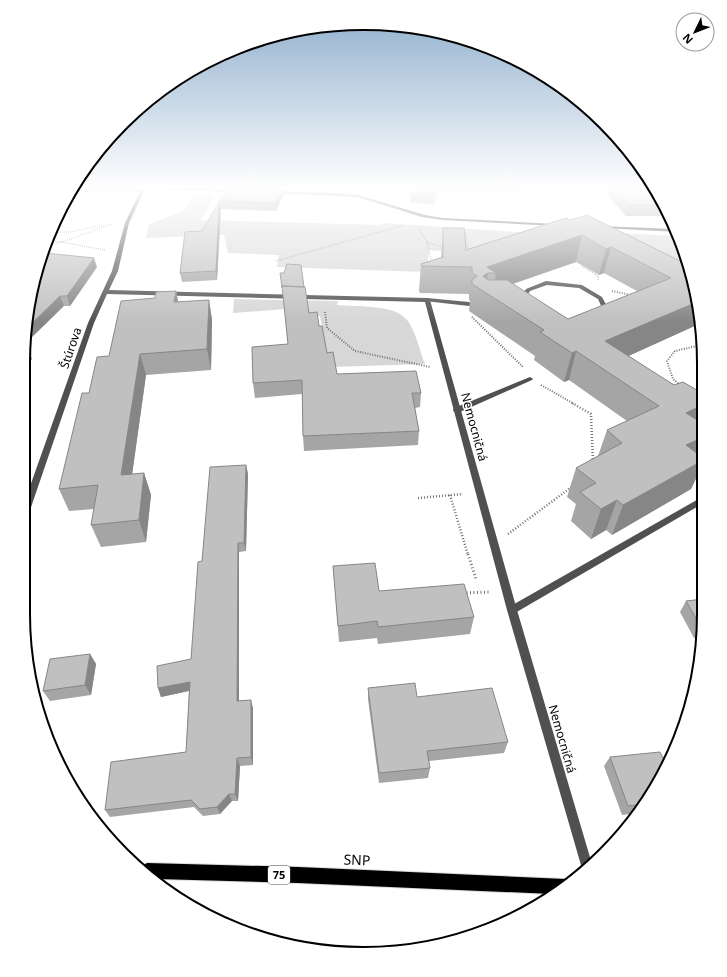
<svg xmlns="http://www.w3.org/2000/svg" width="727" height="977" font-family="'Noto Sans',sans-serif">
	<rect width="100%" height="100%" fill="#fff"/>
	<!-- green -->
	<path fill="#d7d7d7" d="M196,193L215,194L201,220L383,225V223L576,236L465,253L429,250L427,272L277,267L279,255L228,253L224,235L146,238L149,224L184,211Z
		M578,231L679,236L695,295Z
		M234,299L338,301L337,305C355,307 394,304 406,319C415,328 420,352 425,364L330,367L320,316L302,314L298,308L233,313Z"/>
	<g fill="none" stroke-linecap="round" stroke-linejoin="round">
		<!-- primary casing -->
		<g stroke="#dbdbdb" stroke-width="2">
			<path id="primary" d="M147,863L298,867L565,879L571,883L552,894L298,883L157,879L141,867Z"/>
		</g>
		<!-- path-far3 -->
		<path stroke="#727272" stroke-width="1.5" stroke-dasharray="0.5 1.5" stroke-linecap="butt" d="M419,229L427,242L432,263
			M54,232H70L105,225
			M466,233L468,251
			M51,240L105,250
			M427,242L443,247
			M48,245L62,242L112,224
			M670,257L686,264
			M276,261L405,225
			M582,266L598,276V281"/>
		<!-- path-far2 -->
		<path stroke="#727272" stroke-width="2" stroke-dasharray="1 1.5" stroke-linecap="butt" d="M612,291L631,295
			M325,312L327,328L355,351L430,367
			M472,317L523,367
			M695,325L701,328
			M541,385L574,404
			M680,385L673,379L667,361L675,351L701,345"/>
		<!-- path-far1 -->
		<path stroke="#727272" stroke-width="2.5" stroke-dasharray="1 2" stroke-linecap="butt" d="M572,403L591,414L593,462
			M450,495L468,555
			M418,498L463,494
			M508,534L573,486"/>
		<!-- path -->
		<path stroke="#727272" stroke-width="3" stroke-dasharray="1 2.5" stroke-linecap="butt" d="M468,554L476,579
			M463,593L490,592"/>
		<!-- lane -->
		<path fill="#505050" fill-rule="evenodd" d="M546,281L582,285L602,297L609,310L597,322L570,327L542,319L517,305L516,304L526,289ZM547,285L579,288L598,299L603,310L593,319L570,323L546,317L522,303L530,291Z
			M427,298L469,302L472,304L469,306L425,301V299Z
			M530,377L533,379L532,380L460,412H454L453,410L454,408Z
			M702,497V504L515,613L512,614L509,613L507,610L509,607Z"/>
		<!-- street -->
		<path fill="#505050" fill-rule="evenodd" d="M142,187L236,190L238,191L236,192L145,189L129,223L118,271L109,290L427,298L430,300L517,610L592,864L583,872L507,610L425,302L107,294L94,323L27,519L23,522V506L88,323L112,271L125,223Z
			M271,191L337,193L358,195L425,215L443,218L556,224L558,225L556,226L443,220L422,217L358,197L269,193V192Z
			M600,226L676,229L678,232L602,228L600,227Z"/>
		<!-- primary -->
		<use href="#primary" fill="#000" fill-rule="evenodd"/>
	</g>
	<!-- wall -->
	<path fill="#a5a5a5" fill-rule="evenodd" d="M75,187H141L138,192H73Z
		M228,187H286L285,190H282L283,195L276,211L221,209L217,280L182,282L180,273Z
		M409,187H524L523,192H436L435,204L411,203Z
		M600,187H647L658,198L663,208L661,216H626Z
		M570,220L686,264L701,319V325L699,324L628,356L674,385L702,393V466L691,489L612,535L606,530L591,539L571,521L576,504L567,497L576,468L598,456L607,430L627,421L569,380L564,382L534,360L535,356L469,311L470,301L469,300V294L420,293L419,291L421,264L441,258L443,228L466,250ZM576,262L599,275L604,273L637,291L568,319L513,284Z
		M97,267L70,306H64L35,276Z
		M176,291L178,302L209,300L212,320L211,370L146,375L132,474L144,473L151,495L146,542L101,547L91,525L94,509L69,511L59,489L89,393L109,356L155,298Z
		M309,313L319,326L327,353L337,374L421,393L420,407L415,408L419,431L418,445L304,451L303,436L302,394L255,398L253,383L288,344Z
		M246,465L248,474L246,551L239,552V701L253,708V765L240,766L238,801H232L220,814L203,816L194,807L110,817L105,810L186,752L189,691L161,697L158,688L191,659L202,561Z
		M333,566L379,591L474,617L470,634L378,644L377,638L339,642Z
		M703,599V637L694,638L680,612L686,601Z
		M90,654L96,664L91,695L50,701L43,691Z
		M368,688L508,742L504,753L429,761L430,768L428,778L379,783L368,699Z
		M610,757L663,758L658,784L638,813L622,815L604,766Z"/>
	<!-- shaded-wall -->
	<path fill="#868686" d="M137,187H141L138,192Z
		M282,187L283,195L276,211L275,203Z
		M219,201L221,209L217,280L216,271Z
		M582,235L576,262L494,290L496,273H488L485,292L483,276L487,267Z
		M611,247L604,273L599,275L606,249Z
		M94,258L97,267L70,306L67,296Z
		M176,291L180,311L174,302Z
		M60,296L64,306L24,345L26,329Z
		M209,300L212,320L211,370L207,349Z
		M697,302L701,319L699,324L602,368L605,341Z
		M28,349L32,359L24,368V353Z
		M576,351L569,380L564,382L572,353Z
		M140,354L146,375L129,497L121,475Z
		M702,405V423L686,413Z
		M702,438V461L686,445Z
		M702,461V466L691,489L612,535L623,505Z
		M246,465L248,474L246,551L244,543Z
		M144,473L151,495L146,542L139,520Z
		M617,500L606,530L591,539L601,509Z
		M238,543L239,552V709L237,701Z
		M90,654L96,664L91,695L85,685Z
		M190,682L193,690L161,697L158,688Z
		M251,700L253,708V765L251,757Z
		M237,758L240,766L238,801L235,794Z
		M229,794L232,801L220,814L217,807Z"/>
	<!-- building -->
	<path fill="#c0c0c0" stroke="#868686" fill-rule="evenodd" d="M228,187H282L275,203L219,201L216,271L180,273L185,232L202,231Z
		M410,187H435L436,193H411Z
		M612,187H647L658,198L662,205H629Z
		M587,215L686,264L697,302L605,341L674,385L683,382L702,393V405L686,413L702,423V438L686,445L702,457V461L623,505L617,500L601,509L580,492L596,483L576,468L622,443L607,430L659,406L576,351L572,353L540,332L544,330L472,284V280L477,276L472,273V267L422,266L421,264L443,257V228H464L466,250L566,218L570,220ZM582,235L606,249L611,247L671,278L568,319L507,280H488L483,276L488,273H496L487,267Z
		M45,253L94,258L67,296H60L26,329L35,276Z
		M287,264L301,265L304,287L282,286V288L280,273H284Z
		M282,286L305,287L309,313L317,312L319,326H322L327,353L333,352L337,374L416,371L421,393H412L419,431L303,436L302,380L253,383L252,347L288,344Z
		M176,291L174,302L209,300L207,349L140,354L121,475L144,473L139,520L91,525L98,485L59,489L82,393H89L97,357L109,356L121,301L155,298L156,292Z
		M24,348L28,349L24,353Z
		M246,465L244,543H238L237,701L251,700V757L237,758L235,794H229L217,807L200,809L191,800L105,810L111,762L186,752L190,682L158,688L157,666L191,659L198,562L202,561L210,467Z
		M375,563L379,591L464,584L474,617L378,627L377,621L338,626L333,566Z
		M703,599V627H701L686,601Z
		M90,654L85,685L43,691L50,659Z
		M415,683L417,697L492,688L508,742L427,751L430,768L379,773L368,688Z
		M660,752L663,758L670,757L658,784L644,804L628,806L610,757Z"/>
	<!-- sky -->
	<linearGradient id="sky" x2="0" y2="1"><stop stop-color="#8aabca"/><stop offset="0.58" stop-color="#fff"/><stop offset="1" stop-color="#fff" stop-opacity="0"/></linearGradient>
	<rect width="727" height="323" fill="url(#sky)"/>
	<g text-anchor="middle" stroke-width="3" stroke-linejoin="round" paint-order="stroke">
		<!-- shield labels -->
		<rect fill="#fff" stroke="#4c4c4c" stroke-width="1" x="268" y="866" width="22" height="18" rx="3"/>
		<g font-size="11" font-weight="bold" fill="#000">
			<text x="279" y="879">75</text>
		</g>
		<!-- street labels -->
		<g font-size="12" fill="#000" stroke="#fff">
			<text transform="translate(71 348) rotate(-71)" y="4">Štúrova</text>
			<text transform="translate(474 427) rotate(75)" y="4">Nemocničná</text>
			<text transform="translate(562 739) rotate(74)" y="4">Nemocničná</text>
		</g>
		<!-- near-street labels -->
		<g font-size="14" fill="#000" stroke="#fff">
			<text transform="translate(357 860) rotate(2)" y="5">SNP</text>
		</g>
	</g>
	<!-- crop -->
	<path d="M0 0H727V977H0ZM363 30H364A333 333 0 0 1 697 363V614A333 333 0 0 1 364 947H363A333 333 0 0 1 30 614V363A333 333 0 0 1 363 30Z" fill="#fff" fill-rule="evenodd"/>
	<path fill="none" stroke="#000" stroke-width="2" d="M363 30H364A333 333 0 0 1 697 363V614A333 333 0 0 1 364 947H363A333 333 0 0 1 30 614V363A333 333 0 0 1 363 30Z"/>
	<!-- north arrow -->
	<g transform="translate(695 32) rotate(227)"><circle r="19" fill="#ffffff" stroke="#999999"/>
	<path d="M0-3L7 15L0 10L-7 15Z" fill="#000000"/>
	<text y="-6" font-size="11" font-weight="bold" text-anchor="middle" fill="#000000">N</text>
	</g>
</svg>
